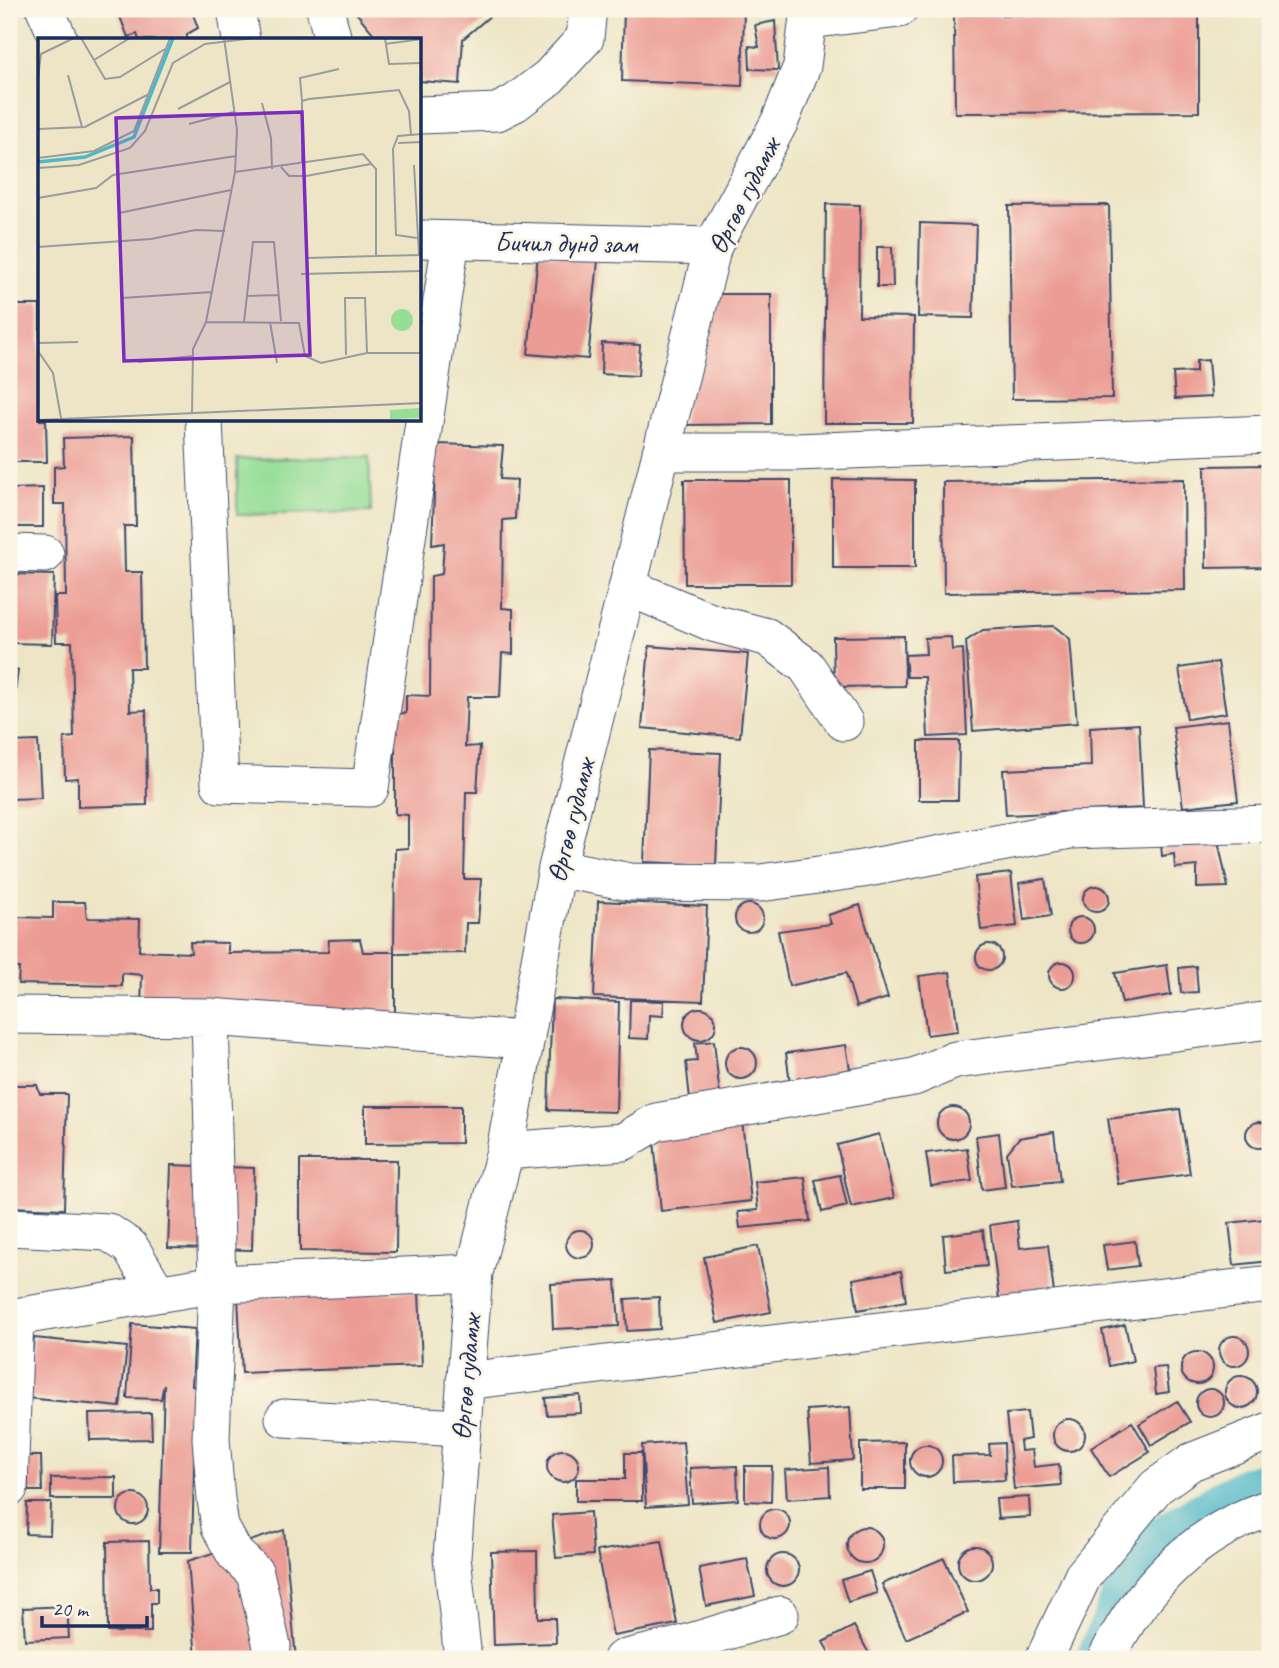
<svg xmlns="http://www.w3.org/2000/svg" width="1279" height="1668" font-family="Caveat,sans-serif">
	<rect width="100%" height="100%" fill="#fcf5e5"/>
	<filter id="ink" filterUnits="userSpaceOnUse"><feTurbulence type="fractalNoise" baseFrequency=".0143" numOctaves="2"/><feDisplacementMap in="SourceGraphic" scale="14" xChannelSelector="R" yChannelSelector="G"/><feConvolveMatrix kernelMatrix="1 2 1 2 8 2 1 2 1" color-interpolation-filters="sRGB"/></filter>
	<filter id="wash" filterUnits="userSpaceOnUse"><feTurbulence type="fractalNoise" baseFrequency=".00686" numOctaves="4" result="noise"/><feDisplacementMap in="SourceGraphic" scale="28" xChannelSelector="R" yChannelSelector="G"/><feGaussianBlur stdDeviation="1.57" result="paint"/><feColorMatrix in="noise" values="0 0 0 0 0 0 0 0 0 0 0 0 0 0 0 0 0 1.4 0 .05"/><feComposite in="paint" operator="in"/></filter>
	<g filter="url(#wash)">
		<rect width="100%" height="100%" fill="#ede5c5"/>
		<!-- green -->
		<path fill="#96de98" stroke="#58867b" stroke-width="2" d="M369,457L371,512L237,515V459Z"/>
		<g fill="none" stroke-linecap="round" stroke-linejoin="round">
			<!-- canal -->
			<path stroke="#4db8c9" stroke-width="37" d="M1098,1649L1119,1600L1161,1534L1244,1486L1270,1478"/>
		</g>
		<g id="blocks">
			<!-- building -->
			<path fill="#eb9c94" d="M117,9H191L198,28L187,34V40H139L137,34L128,37Z
				M353,9H498L463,39L460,84L420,81V40H374V34Z
				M624,9H744L742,86L622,81Z
				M954,15H1199V112L955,113Z
				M775,21L778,70L750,69L749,46L759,47L755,25Z
				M826,204L860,205L859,316L914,317L913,423H824Z
				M1109,205L1112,398L1012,399L1009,206Z
				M920,223L976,225L973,318L918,317Z
				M877,247H892L893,287H877Z
				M538,254L598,260L588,359L528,354Z
				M709,294H771V424L682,425Z
				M9,305H40V420H46L47,462H9Z
				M602,343L640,345L638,376L601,374Z
				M1208,360L1211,397L1175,399L1173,373L1196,372V361Z
				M134,436L136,526H124L125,572H142L144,668H129L130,711L146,710L147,805L78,807V778L65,779L64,738L74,737L72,642H56L55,596H66L65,504H54V467L64,466L63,438Z
				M436,444L503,446L500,479L517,480L515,519L503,520L502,608L513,609V654L502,653L500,697H467L465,747L480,746L477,792H466L464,879H481L478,923H466L465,953L395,954V1019L141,1009L142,975L122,973V986L18,984L19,968H9V917L53,918V902H85L87,918L140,919L139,951L191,953L190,942L228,943V953L328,952L329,940L360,939L363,952H394L395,849L408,848V815L395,814V714L406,713V695L430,696L431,576L442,574L444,543L432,545Z
				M1270,465V567L1206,568L1205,466Z
				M833,479L915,480V568H833Z
				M1184,479L1185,590L944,593L943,482Z
				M684,480H791V584H685Z
				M43,488V527H9V489Z
				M9,574L54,575L52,644L9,643Z
				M1054,626L1070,639L1077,723L973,731L966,641L983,630Z
				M904,636L905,686L834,687L833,637Z
				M951,637L952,650L963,649L967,735L928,737L925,677H907L905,655L926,654L925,638Z
				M649,646L748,654L740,737L642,728Z
				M1218,662L1226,713L1187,719L1179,668Z
				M9,670H18L13,709H9Z
				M1228,720L1238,801L1183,807L1173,727Z
				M1139,724L1143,808L1006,815L1003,770L1091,766L1090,727Z
				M38,741L41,798L9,799V742Z
				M919,741H959L958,800H919Z
				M649,750L721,753L716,865L644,862Z
				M1217,836L1228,887L1197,888V866L1175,868L1174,854L1162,856L1161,843Z
				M1011,873L1017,926L981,930L975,877Z
				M1045,879L1051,916L1024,920L1019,883Z
				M1083 899a13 13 0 1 1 26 0a13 13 0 1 1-26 0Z
				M598,901L707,906L703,1001L594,997Z
				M735 918a14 14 0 1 1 28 0a14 14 0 1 1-28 0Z
				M860,905L888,998L856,1007L846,973L789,986L778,931L831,924L828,915Z
				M1068 930a13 13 0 1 1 26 0a13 13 0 1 1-26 0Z
				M976 957a13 13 0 1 1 26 0a13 13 0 1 1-26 0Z
				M1049 975a13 13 0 1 1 26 0a13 13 0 1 1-26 0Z
				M1167,965L1171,995L1122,1003L1115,973Z
				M1196,966L1198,992L1181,993L1179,968Z
				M950,972L958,1031L927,1035L919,976Z
				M552,999L619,1002L616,1112L548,1110Z
				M630,1000L664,1001L663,1016L649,1015L648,1039L629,1038Z
				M684 1024a16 16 0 1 1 32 0a16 16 0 1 1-32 0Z
				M714,1041L720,1096L690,1099L686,1062L697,1061L695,1043Z
				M846,1045L852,1082L791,1090L786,1053Z
				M725 1063a16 16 0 1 1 32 0a16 16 0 1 1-32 0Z
				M13,1085H37L40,1094H67L64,1209L9,1207V1091Z
				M365,1106H461V1143L365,1144Z
				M937 1123a16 16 0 1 1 32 0a16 16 0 1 1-32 0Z
				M1180,1109L1190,1174L1118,1184L1108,1119Z
				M742,1121L751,1201L661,1211L653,1131Z
				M1246 1135a13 13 0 1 1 26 0a13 13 0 1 1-26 0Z
				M1054,1132L1060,1181L1012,1186L1007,1153L1019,1138Z
				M999,1133L1005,1187L982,1190L976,1136Z
				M879,1134L894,1198L851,1207L837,1145Z
				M967,1148L972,1181L931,1186L926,1153Z
				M300,1160H397L396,1252L300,1251Z
				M171,1165L254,1168L252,1250L168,1248Z
				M840,1175L847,1206L822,1212L815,1180Z
				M805,1177L810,1221L740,1228L738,1212L758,1210L755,1182Z
				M1264,1219L1270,1261L1234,1265L1229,1223Z
				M1017,1221L1020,1248L1048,1245L1054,1293L999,1299L990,1225Z
				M983,1230L987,1266L946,1270L943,1235Z
				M566 1244a14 14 0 1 1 28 0a14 14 0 1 1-28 0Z
				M1135,1241L1138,1266L1107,1270L1103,1245Z
				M758,1246L771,1312L717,1323L704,1257Z
				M901,1271L906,1301L858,1310L853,1279Z
				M616,1280L619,1326L553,1329L551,1284Z
				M419,1291L422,1366L242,1373L238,1298Z
				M659,1297L660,1329L627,1331L625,1299Z
				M132,1324L195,1329L192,1386L196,1387L192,1552H159L164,1384L161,1399L127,1398Z
				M1125,1325L1133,1361L1109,1366L1102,1330Z
				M1219 1351a15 15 0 1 1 30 0a15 15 0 1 1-30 0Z
				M34,1338L127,1347L120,1407L27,1398Z
				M1181 1368a16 16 0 1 1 32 0a16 16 0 1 1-32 0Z
				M1166,1367L1169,1392L1156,1394L1153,1368Z
				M1225 1392a16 16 0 1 1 32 0a16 16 0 1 1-32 0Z
				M1196 1403a14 14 0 1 1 28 0a14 14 0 1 1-28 0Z
				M580,1395L581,1413L547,1415L545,1398Z
				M1177,1401L1190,1422L1151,1445L1139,1424Z
				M850,1407L853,1460L811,1463L807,1410Z
				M1027,1412L1030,1439L1020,1441L1021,1451L1032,1450L1034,1467L1059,1464L1061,1485L1014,1489L1006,1414Z
				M151,1413L152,1439L90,1440L89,1414Z
				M1053 1435a16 16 0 1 1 32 0a16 16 0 1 1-32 0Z
				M1132,1422L1150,1452L1109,1477L1091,1448Z
				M683,1442L688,1504L646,1507L642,1445Z
				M905,1442V1489H860V1443Z
				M1004,1443L1005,1480L953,1482L952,1456L990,1455L989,1444Z
				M910 1461a16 16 0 1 1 32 0a16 16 0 1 1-32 0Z
				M547 1466a16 16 0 1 1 32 0a16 16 0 1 1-32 0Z
				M625,1453H642V1501H576V1479H625Z
				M28,1456H41L42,1491H28Z
				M737,1466L738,1500L692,1503L690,1468Z
				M745,1466H772L771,1502L745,1501Z
				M829,1467L830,1496L787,1499L785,1470Z
				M116,1477V1499H51V1478Z
				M118 1509a15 15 0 1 1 30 0a15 15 0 1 1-30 0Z
				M1029,1497L1030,1517L998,1519L996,1499Z
				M27,1503H51L50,1535L26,1534Z
				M760 1524a15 15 0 1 1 30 0a15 15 0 1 1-30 0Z
				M590,1512L593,1555L556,1558L552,1515Z
				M847 1545a18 18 0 1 1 36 0a18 18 0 1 1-36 0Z
				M284,1530L296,1659H196L188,1561Z
				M149,1541L150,1588H157V1603H151V1632H108L107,1542Z
				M662,1541L677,1624L613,1636L597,1551Z
				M958 1563a17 17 0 1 1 34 0a17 17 0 1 1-34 0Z
				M537,1551L538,1618H555L556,1643L494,1645L491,1552Z
				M767 1570a16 16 0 1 1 32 0a16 16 0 1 1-32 0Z
				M944,1558L968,1612L906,1639L882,1584Z
				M747,1559L755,1596L706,1606L699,1568Z
				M870,1571L877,1593L848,1602L841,1580Z
				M67,1606L69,1638L25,1640L23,1608Z
				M854,1626L872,1659H833L823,1642Z
				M993,1652L1006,1659H979L984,1654Z"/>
		</g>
	</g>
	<g filter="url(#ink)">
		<use href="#blocks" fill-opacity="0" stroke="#3a4a6d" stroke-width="2"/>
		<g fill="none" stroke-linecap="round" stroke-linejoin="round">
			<!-- minor casing -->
			<g stroke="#3a4a6d" stroke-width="39">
				<path id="minor" d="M45,9L59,40
					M236,9L241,40
					M325,9L333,40
					M809,20L899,9
					M420,115L497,112L515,103L549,77L585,38L588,9
					M420,239L713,246
					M204,420L220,784L370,788L451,240
					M661,452H796L1270,434
					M9,553L45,554
					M628,587L713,623L767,637L806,666L844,722
					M557,868L630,882L760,883L862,869L1070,830L1270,824
					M9,1015L210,1017L525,1040
					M210,1017L217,1284L211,1439L216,1499L220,1527L235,1554L255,1573L272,1646L271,1659
					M505,1151L623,1142L656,1122L914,1077L955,1060L1270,1020
					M9,1227L108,1232L130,1247L157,1292
					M9,1318L217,1284L474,1273
					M465,1381L1270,1284
					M284,1418L461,1428
					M9,1488L15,1317
					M463,1659L452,1557L474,1273L505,1151L557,868L713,246L780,121L802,66L809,9
					M622,1659L678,1646L780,1615
					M1044,1659L1083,1576L1156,1487L1191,1462L1270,1431
					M1106,1659C1141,1588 1193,1533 1270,1508"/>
			</g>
			<!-- minor -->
			<use href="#minor" stroke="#fff" stroke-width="37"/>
		</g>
	</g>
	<g text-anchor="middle" stroke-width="5" stroke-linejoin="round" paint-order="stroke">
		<!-- street labels -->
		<g font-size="28" fill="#1b2f5e" stroke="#fcf5e5">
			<text transform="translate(743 195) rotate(-63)" y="10">Өргөө гудамж</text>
			<text transform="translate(566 242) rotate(1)" y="10">Бичил дунд зам</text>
			<text transform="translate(570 820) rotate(-76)" y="10">Өргөө гудамж</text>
			<text transform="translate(465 1377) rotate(-85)" y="10">Өргөө гудамж</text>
		</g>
	</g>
	<!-- overview -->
	<g transform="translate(38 38)">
		<rect width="383" height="383" fill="#ede5c5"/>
		<path d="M353 282a11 11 0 1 1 22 0a11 11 0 1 1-22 0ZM383,370V380L352,381V372Z" fill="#96de98"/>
		<path fill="none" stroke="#4db8c9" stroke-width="3.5" d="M0,124L47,119L96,99L135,0"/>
		<path fill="none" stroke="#999c9c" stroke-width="2" d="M43,0L56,22M92,0L56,22L67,41L82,39L127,11M347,0L351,26L384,25M347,6L384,1M30,37L44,89M0,40L3,16L36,0M264,63L262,40L301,31M224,65L233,100L234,131M140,71L192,44M151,86L196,74M0,91L47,89L111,56M360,105L384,104M0,120L56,113L96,93L132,0M264,125V63L271,61L361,52L371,73L373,97M376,127L381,217M243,129L251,138H268L333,126M0,130L41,127L92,110L107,93L135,25L167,6L216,0M197,134L325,116L338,131V218L384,217M0,160L58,150L75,137L198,118M81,175L193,152M379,200L358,197L355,111L360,98L384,96M0,209L113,201L157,192L187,193M269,220L338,218M263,236L384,233M208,258L241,257M84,260L174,254M168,284L261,285L267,318L283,325L329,315H384M206,284L215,204H236L243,283M232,284L239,325M0,305L40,304M0,313L15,335L23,380M308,317L307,260H327L329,315M100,324L155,318M154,375L155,311L168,284L197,134L199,92L186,0M0,382L384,365"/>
		<path fill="#7b2cbf" fill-opacity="0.15" stroke="#7b2cbf" stroke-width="3.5" d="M264,74L272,317L86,323L78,80Z"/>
		<rect width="383" height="383" fill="none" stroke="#1b2f5e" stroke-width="3.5"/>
	</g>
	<!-- margin -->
	<rect width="1279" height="1668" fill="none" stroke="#fcf5e5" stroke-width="35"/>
	<!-- scale -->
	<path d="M42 1616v10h105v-10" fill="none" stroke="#1b2f5e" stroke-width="3.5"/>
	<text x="52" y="1616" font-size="21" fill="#1b2f5e" stroke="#fcf5e5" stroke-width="5" paint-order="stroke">20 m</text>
</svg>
